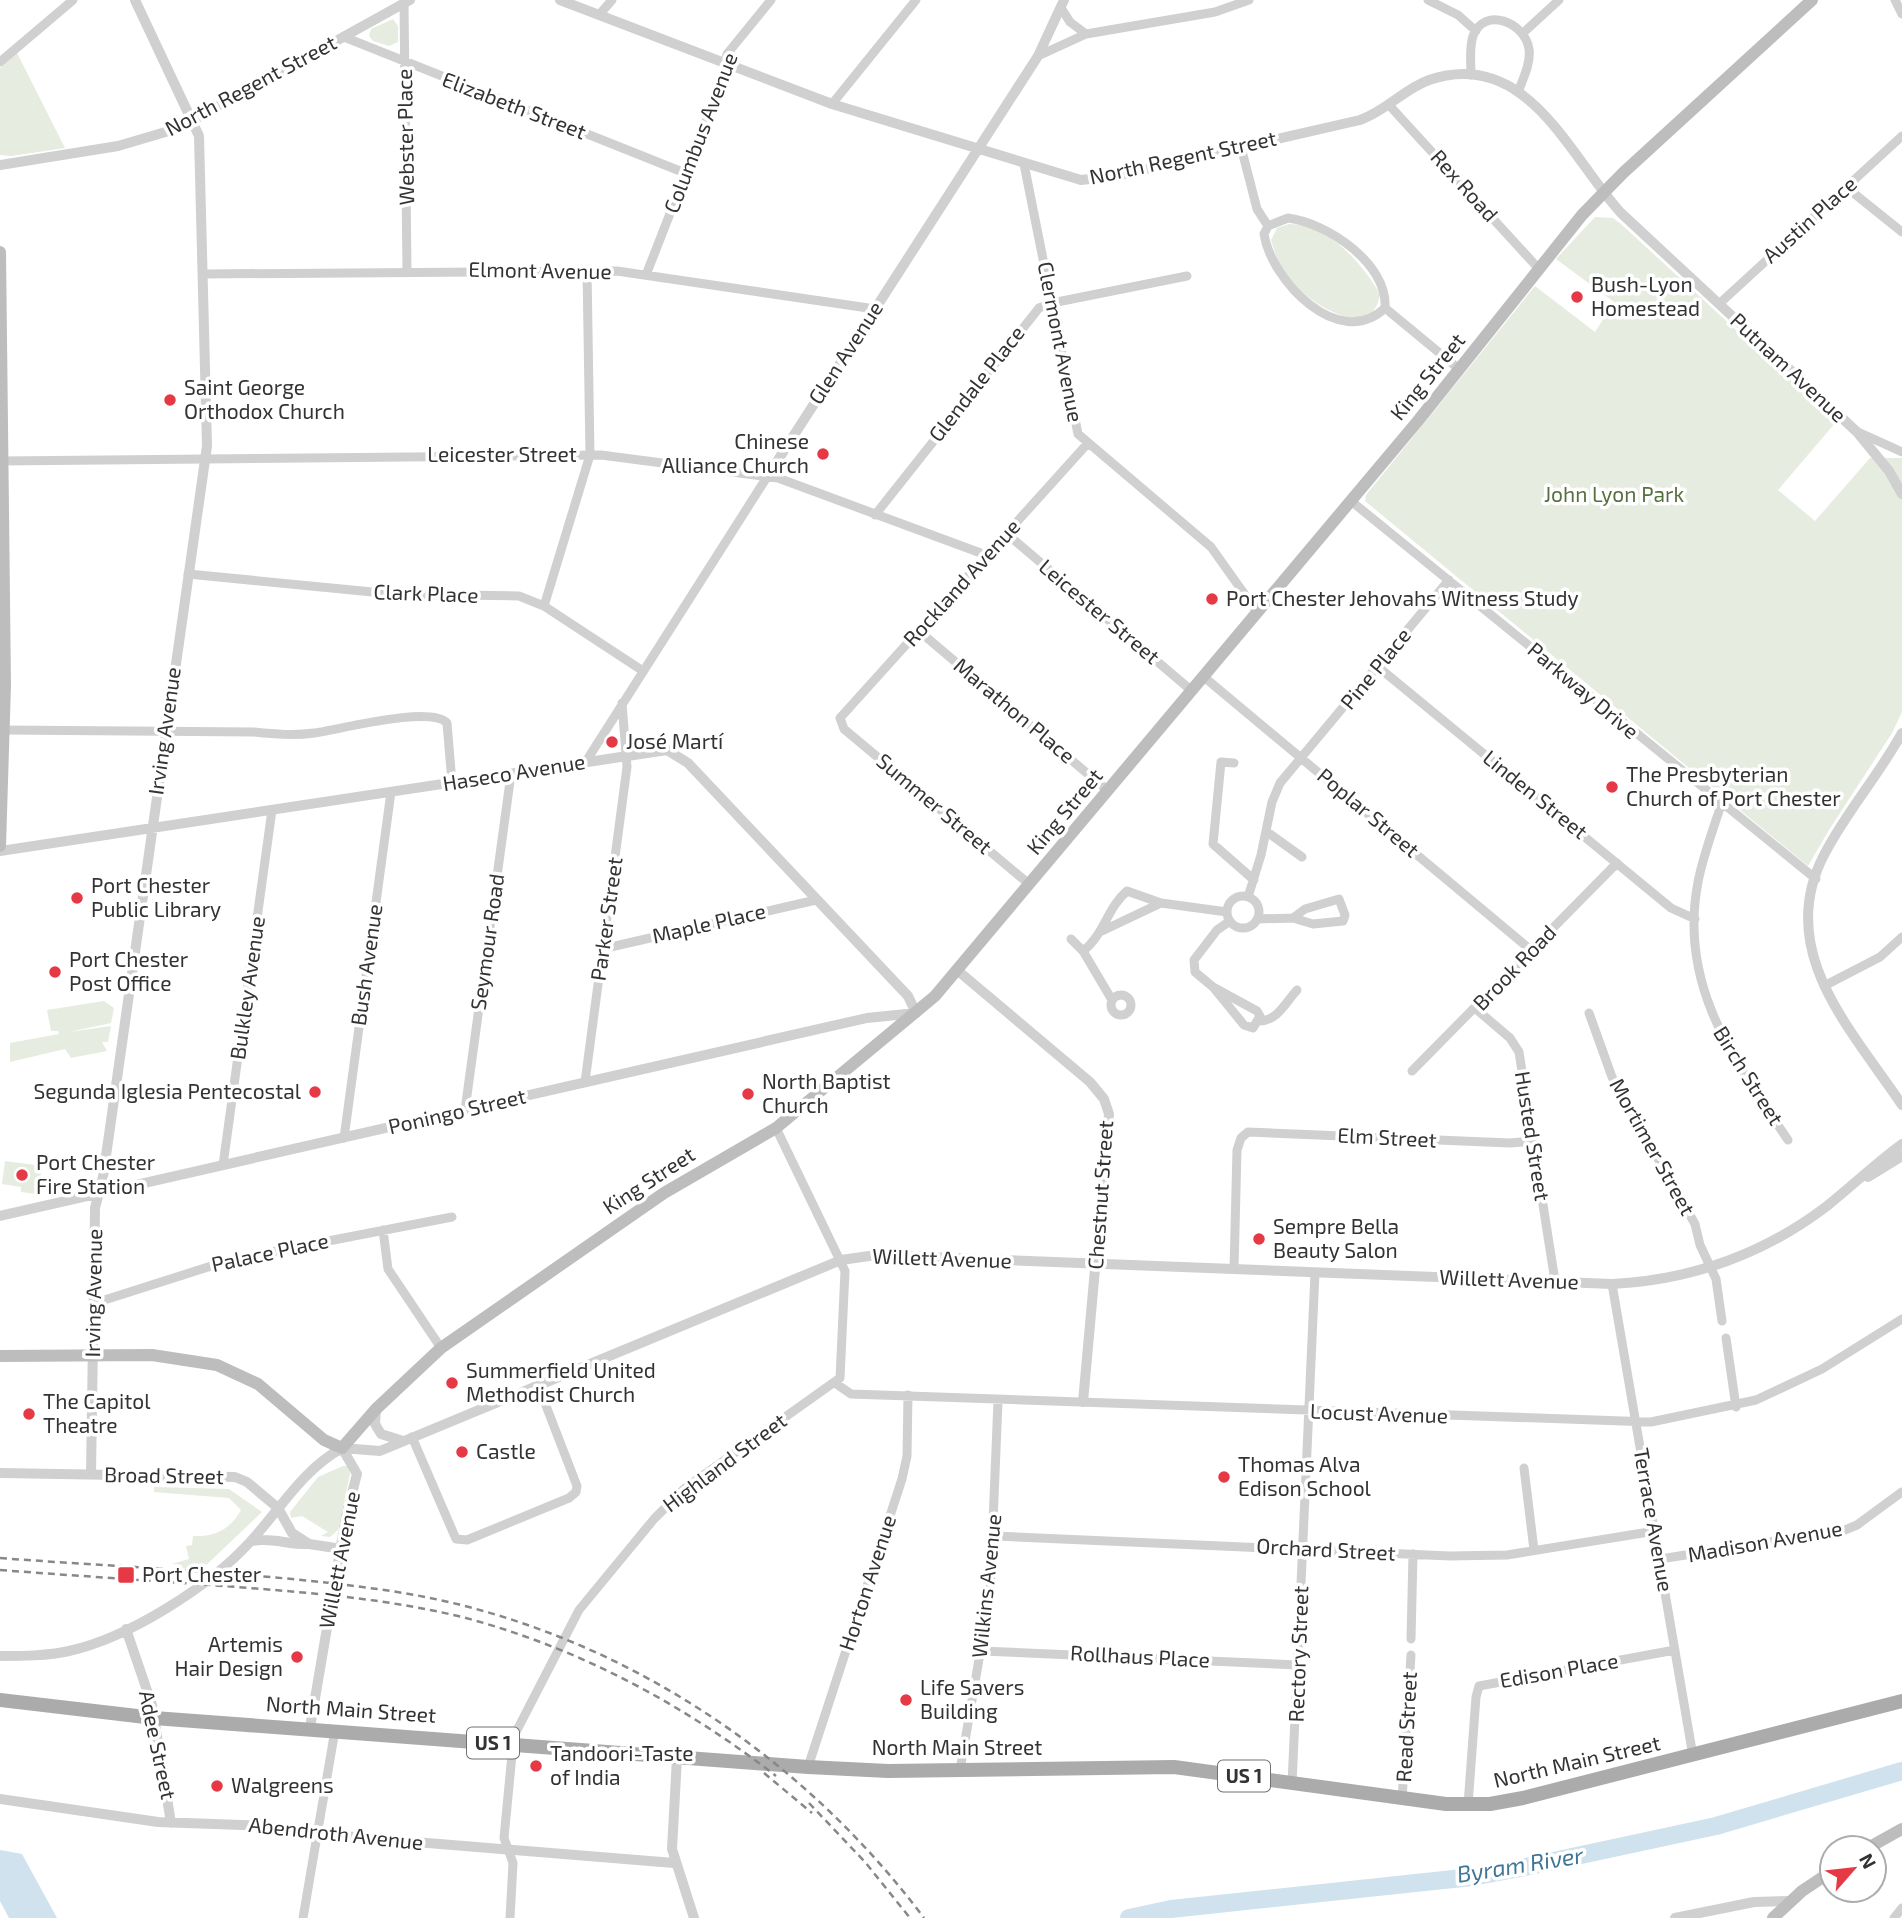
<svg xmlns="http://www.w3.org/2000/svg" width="1902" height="1918" font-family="'Exo 2',sans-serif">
	<rect width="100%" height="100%" fill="#fff"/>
	<!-- green -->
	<path fill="#e6ecdf" d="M393,19L398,26V42L389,46L373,41L369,36L371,29Z
		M17,53L65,148L11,156L0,155V68Z
		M1595,217L1613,218L1621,224L1836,422L1778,490L1815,521L1870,458H1902V712L1892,733L1829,830L1808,866L1365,501L1366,495L1535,286L1595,332L1614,302L1556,259Z
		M1289,224C1328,224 1361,262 1380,294C1372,347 1303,299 1286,276C1279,265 1275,253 1271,240L1277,228Z
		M104,1001L114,1008L111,1023L69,1032L111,1026L108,1042H102L107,1051L71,1058L65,1049L10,1062V1043L59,1034L58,1031H51L47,1010Z
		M5,1161L43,1166L36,1194L21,1192V1187L2,1184Z
		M343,1466H348L350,1474L338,1530L330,1537L321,1536L328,1532L302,1516L291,1518L290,1512L318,1477Z
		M154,1487L229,1489L262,1512L201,1570L182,1569V1565L172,1564L189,1559L186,1546L192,1545L193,1536C214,1537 230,1530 241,1510L229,1498L154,1492Z"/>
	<!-- water -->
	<path fill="#cfe2ee" d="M0,1850L22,1854L57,1918H9L0,1901Z"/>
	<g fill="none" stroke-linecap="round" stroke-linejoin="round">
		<!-- river -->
		<path stroke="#cfe2ee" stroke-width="18" d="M1129,1918L1171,1909L1472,1877L1530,1866L1716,1826L1902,1771"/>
		<!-- minor -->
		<path stroke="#d0d0d0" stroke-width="9" d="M1428,0L1458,15L1476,31
			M1895,0L1902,14
			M404,3L407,271
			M1061,8L1070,22L1086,34
			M599,15L612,0
			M1523,33L1559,0
			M344,37L685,173
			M1038,56L1086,34L1215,12L1249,0
			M0,62L73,0
			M1471,75C1471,63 1469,48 1473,36C1484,6 1525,22 1529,49C1531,63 1523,79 1518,92
			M832,104L916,0
			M1389,105L1538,268
			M1241,147L1257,209L1268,226
			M1024,164L1078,434L1211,547L1258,613
			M1846,187L1902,232
			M1288,218C1328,223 1388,264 1385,308C1339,352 1271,280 1264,234L1268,226Z
			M203,274L617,271L875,309
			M646,275L723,78L727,54L771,0
			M1719,304L1902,136
			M1385,308L1459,369
			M1858,432L1902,452
			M2,461L601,455L778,478L986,555
			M1351,501L1816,879
			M875,515L1039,308L1052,303L1187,276
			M1007,534L1192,691
			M188,574L393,594L519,596L544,606L643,671
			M544,606L590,455L587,270
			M919,631L1108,791
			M1377,666L1671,908L1695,919
			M1204,677L1532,951
			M4,730L254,732C274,734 294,736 314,733C338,730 430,705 447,723L452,783
			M585,763L767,477
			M1234,763L1221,762L1213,844L1254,880
			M1721,805C1713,830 1703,856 1698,882C1678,986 1734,1059 1788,1140
			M1267,832L1302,857
			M1029,884L844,729L840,718L1088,443
			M1227 912a16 16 0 1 1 32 0a16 16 0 1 1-32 0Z
			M1248,897L1261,855L1272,802L1280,783L1449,580
			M1339,899L1345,915L1343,921L1313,924L1293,918L1305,909Z
			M1257,919L1293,918
			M1102,931L1161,903
			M1071,939L1083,951L1112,1000
			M602,949L816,900
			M1083,951C1104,935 1107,908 1127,891L1161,903L1227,912
			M1824,986L1880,957L1902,937
			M1213,987L1257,1011L1260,1016L1253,1028L1244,1025Z
			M1213,987L1195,972L1194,960L1217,930L1230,921
			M1111 1005a10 10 0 1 1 20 0a10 10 0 1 1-20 0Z
			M1476,1009L1510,1038L1519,1052L1555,1281
			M1589,1013L1612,1077L1695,1224L1700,1245L1716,1279L1722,1321
			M1260,1021C1277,1021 1286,1002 1297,990
			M1412,1071L1617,863
			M585,1082L627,767L622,703
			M465,1110L511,774
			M344,1138L391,792
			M223,1165L272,810
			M383,1230L388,1269L441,1348
			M1234,1269L1237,1150L1241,1138L1248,1132L1510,1143L1533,1141
			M1612,1284L1693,1756
			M92,1304L230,1260L452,1217
			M1726,1338L1736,1407
			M835,1383L851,1394L1651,1422L1756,1400L1822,1369L1902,1319
			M412,1437L456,1539L467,1540L569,1498L576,1492L577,1486L538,1385
			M1524,1468L1534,1550
			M995,1536L1450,1556L1507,1555L1655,1531
			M1660,1559L1845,1530L1857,1525L1902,1492
			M1411,1639L1413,1554
			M982,1651L1298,1665
			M808,1767L902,1479L907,1456L908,1395
			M960,1770L990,1595L998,1401
			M1292,1784L1315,1273
			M1402,1800L1411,1655
			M1468,1805L1476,1697L1479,1686L1675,1650
			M303,1918L335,1730
			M510,1918L513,1863L504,1838L513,1744L516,1732L579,1610L654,1519L684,1489L840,1378L845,1271L776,1128
			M1894,1918L1902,1908"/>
		<!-- tertiary -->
		<path stroke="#d0d0d0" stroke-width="10" d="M560,0L832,104L1081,180L1121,175L1360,120C1386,111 1404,89 1429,80C1527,47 1569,156 1621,213L1857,432L1889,471L1902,494
			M0,165L118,146L179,128L410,0
			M767,477L1038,56L1064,0
			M1902,733C1879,775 1846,812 1824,855C1774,951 1852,1030 1902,1105
			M0,851L667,750L688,763L908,996L916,1013L867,1018L0,1216
			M957,970L1090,1082L1104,1099L1109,1114L1083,1402
			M1868,1177L1902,1156
			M376,1409L375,1424L381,1434L403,1441
			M342,1448L380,1451L841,1260L876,1255L1612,1284C1691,1280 1764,1254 1827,1206C1852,1186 1876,1163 1902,1144
			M0,1473L235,1477L247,1482L278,1508L292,1533L309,1544L342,1549
			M91,1474L95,1208L103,1177L207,446L199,136L135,0
			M252,1541C271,1537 289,1545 309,1544
			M126,1629L152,1705L171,1823
			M0,1656C23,1656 47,1656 69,1651C128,1638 209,1587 250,1542C280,1510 302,1470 342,1448
			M310,1728L346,1516L357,1474L342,1448
			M677,1758L672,1849L694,1918
			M0,1799L158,1822L267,1826L330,1835L674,1863
			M1675,1918L1754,1902L1791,1901"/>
		<!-- secondary -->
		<path stroke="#bdbdbd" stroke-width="12" d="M0,252L5,685L0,846
			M0,1356L152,1355L217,1365L258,1384L324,1440L342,1448L376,1409L441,1348L664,1193L776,1128L935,996L1417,422L1582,215L1623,173L1812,0
			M1868,1848L1902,1829
			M1773,1918L1802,1891L1832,1871"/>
		<!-- primary -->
		<path stroke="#ababab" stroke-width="14" d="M0,1700L154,1718L808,1767L888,1771L1174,1767L1446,1804H1490L1523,1798L1902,1701"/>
		<!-- rail -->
		<path stroke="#888" stroke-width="2.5" stroke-dasharray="7 5" stroke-linecap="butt" d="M0,1558C130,1568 262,1572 391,1591C603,1623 796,1747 924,1918
			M0,1570C79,1576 158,1581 237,1587C313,1593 388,1599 462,1617C577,1647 683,1704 776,1776
			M764,1773L812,1813
			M809,1803L865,1862L910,1918"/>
	</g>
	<!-- markers -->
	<g fill="#e63946" stroke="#fff" stroke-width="2.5">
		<circle cx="1577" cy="297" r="7"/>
		<circle cx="170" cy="400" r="7"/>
		<circle cx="823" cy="454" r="7"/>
		<circle cx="1212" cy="599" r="7"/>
		<circle cx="612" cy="742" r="7"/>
		<circle cx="1612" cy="787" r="7"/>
		<circle cx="77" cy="898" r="7"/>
		<circle cx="55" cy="972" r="7"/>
		<circle cx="315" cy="1092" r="7"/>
		<circle cx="748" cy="1094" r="7"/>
		<circle cx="22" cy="1175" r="7"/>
		<circle cx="1259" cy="1239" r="7"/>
		<circle cx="452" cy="1383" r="7"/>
		<circle cx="29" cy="1414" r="7"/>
		<circle cx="462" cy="1452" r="7"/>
		<circle cx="1224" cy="1477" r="7"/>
		<rect x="117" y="1566" width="18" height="18" rx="3.5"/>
		<circle cx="297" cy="1657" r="7"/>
		<circle cx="906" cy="1700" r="7"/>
		<circle cx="536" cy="1766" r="7"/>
		<circle cx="217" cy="1786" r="7"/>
	</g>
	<g text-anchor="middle" stroke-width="7" stroke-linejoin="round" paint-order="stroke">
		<!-- shield labels -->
		<g fill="#fff" stroke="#707070" stroke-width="2">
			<rect x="467" y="1727.5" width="52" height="31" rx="5"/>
			<rect x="1218" y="1760.5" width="52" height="31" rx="5"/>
		</g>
		<g font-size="19" font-weight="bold" fill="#333">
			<text x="493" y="1750">US 1</text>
			<text x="1244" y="1783">US 1</text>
		</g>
		<!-- street labels -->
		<g font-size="21" fill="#333" stroke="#fff">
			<text transform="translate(251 86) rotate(-28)" y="7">North Regent Street</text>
			<text transform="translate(514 106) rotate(21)" y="7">Elizabeth Street</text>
			<text transform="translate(701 133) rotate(-69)" y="7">Columbus Avenue</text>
			<text transform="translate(406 137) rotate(-91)" y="7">Webster Place</text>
			<text transform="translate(1183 158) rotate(-12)" y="7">North Regent Street</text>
			<text transform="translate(1464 186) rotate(48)" y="7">Rex Road</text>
			<text transform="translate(1810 220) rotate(-42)" y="7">Austin Place</text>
			<text transform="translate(540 271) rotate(1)" y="7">Elmont Avenue</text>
			<text transform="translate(1060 342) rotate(79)" y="7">Clermont Avenue</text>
			<text transform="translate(846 353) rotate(-57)" y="7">Glen Avenue</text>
			<text transform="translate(1788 368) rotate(43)" y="7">Putnam Avenue</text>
			<text transform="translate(1428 377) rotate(-51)" y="7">King Street</text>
			<text transform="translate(977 384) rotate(-52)" y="7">Glendale Place</text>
			<text x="502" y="462">Leicester Street</text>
			<text transform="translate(962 583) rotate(-48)" y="7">Rockland Avenue</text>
			<text transform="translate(426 594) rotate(2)" y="7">Clark Place</text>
			<text transform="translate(1099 612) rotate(40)" y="7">Leicester Street</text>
			<text transform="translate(1376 669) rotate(-51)" y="7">Pine Place</text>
			<text transform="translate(1583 691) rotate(40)" y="7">Parkway Drive</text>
			<text transform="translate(1014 711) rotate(40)" y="7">Marathon Place</text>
			<text transform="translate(165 731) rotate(-82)" y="7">Irving Avenue</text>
			<text transform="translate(514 773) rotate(-9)" y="7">Haseco Avenue</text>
			<text transform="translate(1535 795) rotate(39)" y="7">Linden Street</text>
			<text transform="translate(934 804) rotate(40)" y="7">Summer Street</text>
			<text transform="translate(1065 812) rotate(-50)" y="7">King Street</text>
			<text transform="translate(1368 813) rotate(40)" y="7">Poplar Street</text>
			<text transform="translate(607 919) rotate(-82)" y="7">Parker Street</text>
			<text transform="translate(709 924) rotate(-13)" y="7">Maple Place</text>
			<text transform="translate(488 942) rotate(-82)" y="7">Seymour Road</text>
			<text transform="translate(367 965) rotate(-82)" y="7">Bush Avenue</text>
			<text transform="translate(1515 968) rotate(-46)" y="7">Brook Road</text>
			<text transform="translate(248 988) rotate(-82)" y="7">Bulkley Avenue</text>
			<text transform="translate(1748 1076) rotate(58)" y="7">Birch Street</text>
			<text transform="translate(457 1112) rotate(-13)" y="7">Poningo Street</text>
			<text transform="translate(1532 1136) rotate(81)" y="7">Husted Street</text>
			<text transform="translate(1387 1138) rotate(3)" y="7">Elm Street</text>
			<text transform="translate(1652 1147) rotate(61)" y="7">Mortimer Street</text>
			<text transform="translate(649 1181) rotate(-33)" y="7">King Street</text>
			<text transform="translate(1101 1195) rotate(-86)" y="7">Chestnut Street</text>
			<text transform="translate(270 1253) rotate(-12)" y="7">Palace Place</text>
			<text transform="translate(942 1259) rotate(2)" y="7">Willett Avenue</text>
			<text transform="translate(1509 1280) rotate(2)" y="7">Willett Avenue</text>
			<text transform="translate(94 1293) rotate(-89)" y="7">Irving Avenue</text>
			<text transform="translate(1379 1414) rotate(2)" y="7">Locust Avenue</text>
			<text transform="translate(725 1463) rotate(-37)" y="7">Highland Street</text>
			<text transform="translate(164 1476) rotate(1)" y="7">Broad Street</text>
			<text transform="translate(1653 1520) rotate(80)" y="7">Terrace Avenue</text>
			<text transform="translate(1765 1542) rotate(-10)" y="7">Madison Avenue</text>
			<text transform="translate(1326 1550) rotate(3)" y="7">Orchard Street</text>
			<text transform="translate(340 1560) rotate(-79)" y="7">Willett Avenue</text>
			<text transform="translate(868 1583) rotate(-72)" y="7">Horton Avenue</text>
			<text transform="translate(987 1586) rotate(-84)" y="7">Wilkins Avenue</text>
			<text transform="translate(1299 1654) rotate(-88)" y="7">Rectory Street</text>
			<text transform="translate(1140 1657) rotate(3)" y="7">Rollhaus Place</text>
			<text transform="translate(1559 1671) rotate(-10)" y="7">Edison Place</text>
			<text transform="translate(351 1710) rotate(4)" y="7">North Main Street</text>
			<text transform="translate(1407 1727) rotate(-87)" y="7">Read Street</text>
			<text transform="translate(157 1745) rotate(78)" y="7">Adee Street</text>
			<text x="957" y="1755">North Main Street</text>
			<text transform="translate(1577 1762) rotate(-13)" y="7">North Main Street</text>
			<text transform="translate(336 1834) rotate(6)" y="7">Abendroth Avenue</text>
		</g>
		<!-- poi labels -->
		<g font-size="21" fill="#333" stroke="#fff" text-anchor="start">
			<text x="1591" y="292">Bush-Lyon<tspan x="1591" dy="24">Homestead</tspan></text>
			<text x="184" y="395">Saint George<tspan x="184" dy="24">Orthodox Church</tspan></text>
			<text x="809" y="449" text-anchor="end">Chinese<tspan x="809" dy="24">Alliance Church</tspan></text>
			<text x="1226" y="606">Port Chester Jehovahs Witness Study</text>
			<text x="626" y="749">José Martí</text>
			<text x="1626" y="782">The Presbyterian<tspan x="1626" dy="24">Church of Port Chester</tspan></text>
			<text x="91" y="893">Port Chester<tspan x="91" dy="24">Public Library</tspan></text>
			<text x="69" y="967">Port Chester<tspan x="69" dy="24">Post Office</tspan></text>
			<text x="762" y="1089">North Baptist<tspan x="762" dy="24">Church</tspan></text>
			<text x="301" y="1099" text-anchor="end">Segunda Iglesia Pentecostal</text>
			<text x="36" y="1170">Port Chester<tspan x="36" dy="24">Fire Station</tspan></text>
			<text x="1273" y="1234">Sempre Bella<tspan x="1273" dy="24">Beauty Salon</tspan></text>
			<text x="466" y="1378">Summerfield United<tspan x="466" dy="24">Methodist Church</tspan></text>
			<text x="43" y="1409">The Capitol<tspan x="43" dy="24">Theatre</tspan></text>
			<text x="476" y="1459">Castle</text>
			<text x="1238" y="1472">Thomas Alva<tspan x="1238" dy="24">Edison School</tspan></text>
			<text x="142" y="1582">Port Chester</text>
			<text x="283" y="1652" text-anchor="end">Artemis<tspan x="283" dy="24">Hair Design</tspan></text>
			<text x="920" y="1695">Life Savers<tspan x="920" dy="24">Building</tspan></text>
			<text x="550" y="1761">Tandoori-Taste<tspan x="550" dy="24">of India</tspan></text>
			<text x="231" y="1793">Walgreens</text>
		</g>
		<!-- park labels -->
		<g font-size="21" fill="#56703f" stroke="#fff">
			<text x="1614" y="502">John Lyon Park</text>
		</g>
		<!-- water labels -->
		<g font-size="23" font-style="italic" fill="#3f7597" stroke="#fff">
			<text transform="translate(1520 1865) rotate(-9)" y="8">Byram River</text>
		</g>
	</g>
	<!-- north arrow -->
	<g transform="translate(1853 1869) rotate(62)"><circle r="33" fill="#ffffff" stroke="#adadad" stroke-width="2"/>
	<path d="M0-5L12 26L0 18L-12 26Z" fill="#e63946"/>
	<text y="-10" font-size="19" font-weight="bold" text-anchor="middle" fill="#333333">N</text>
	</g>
</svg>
